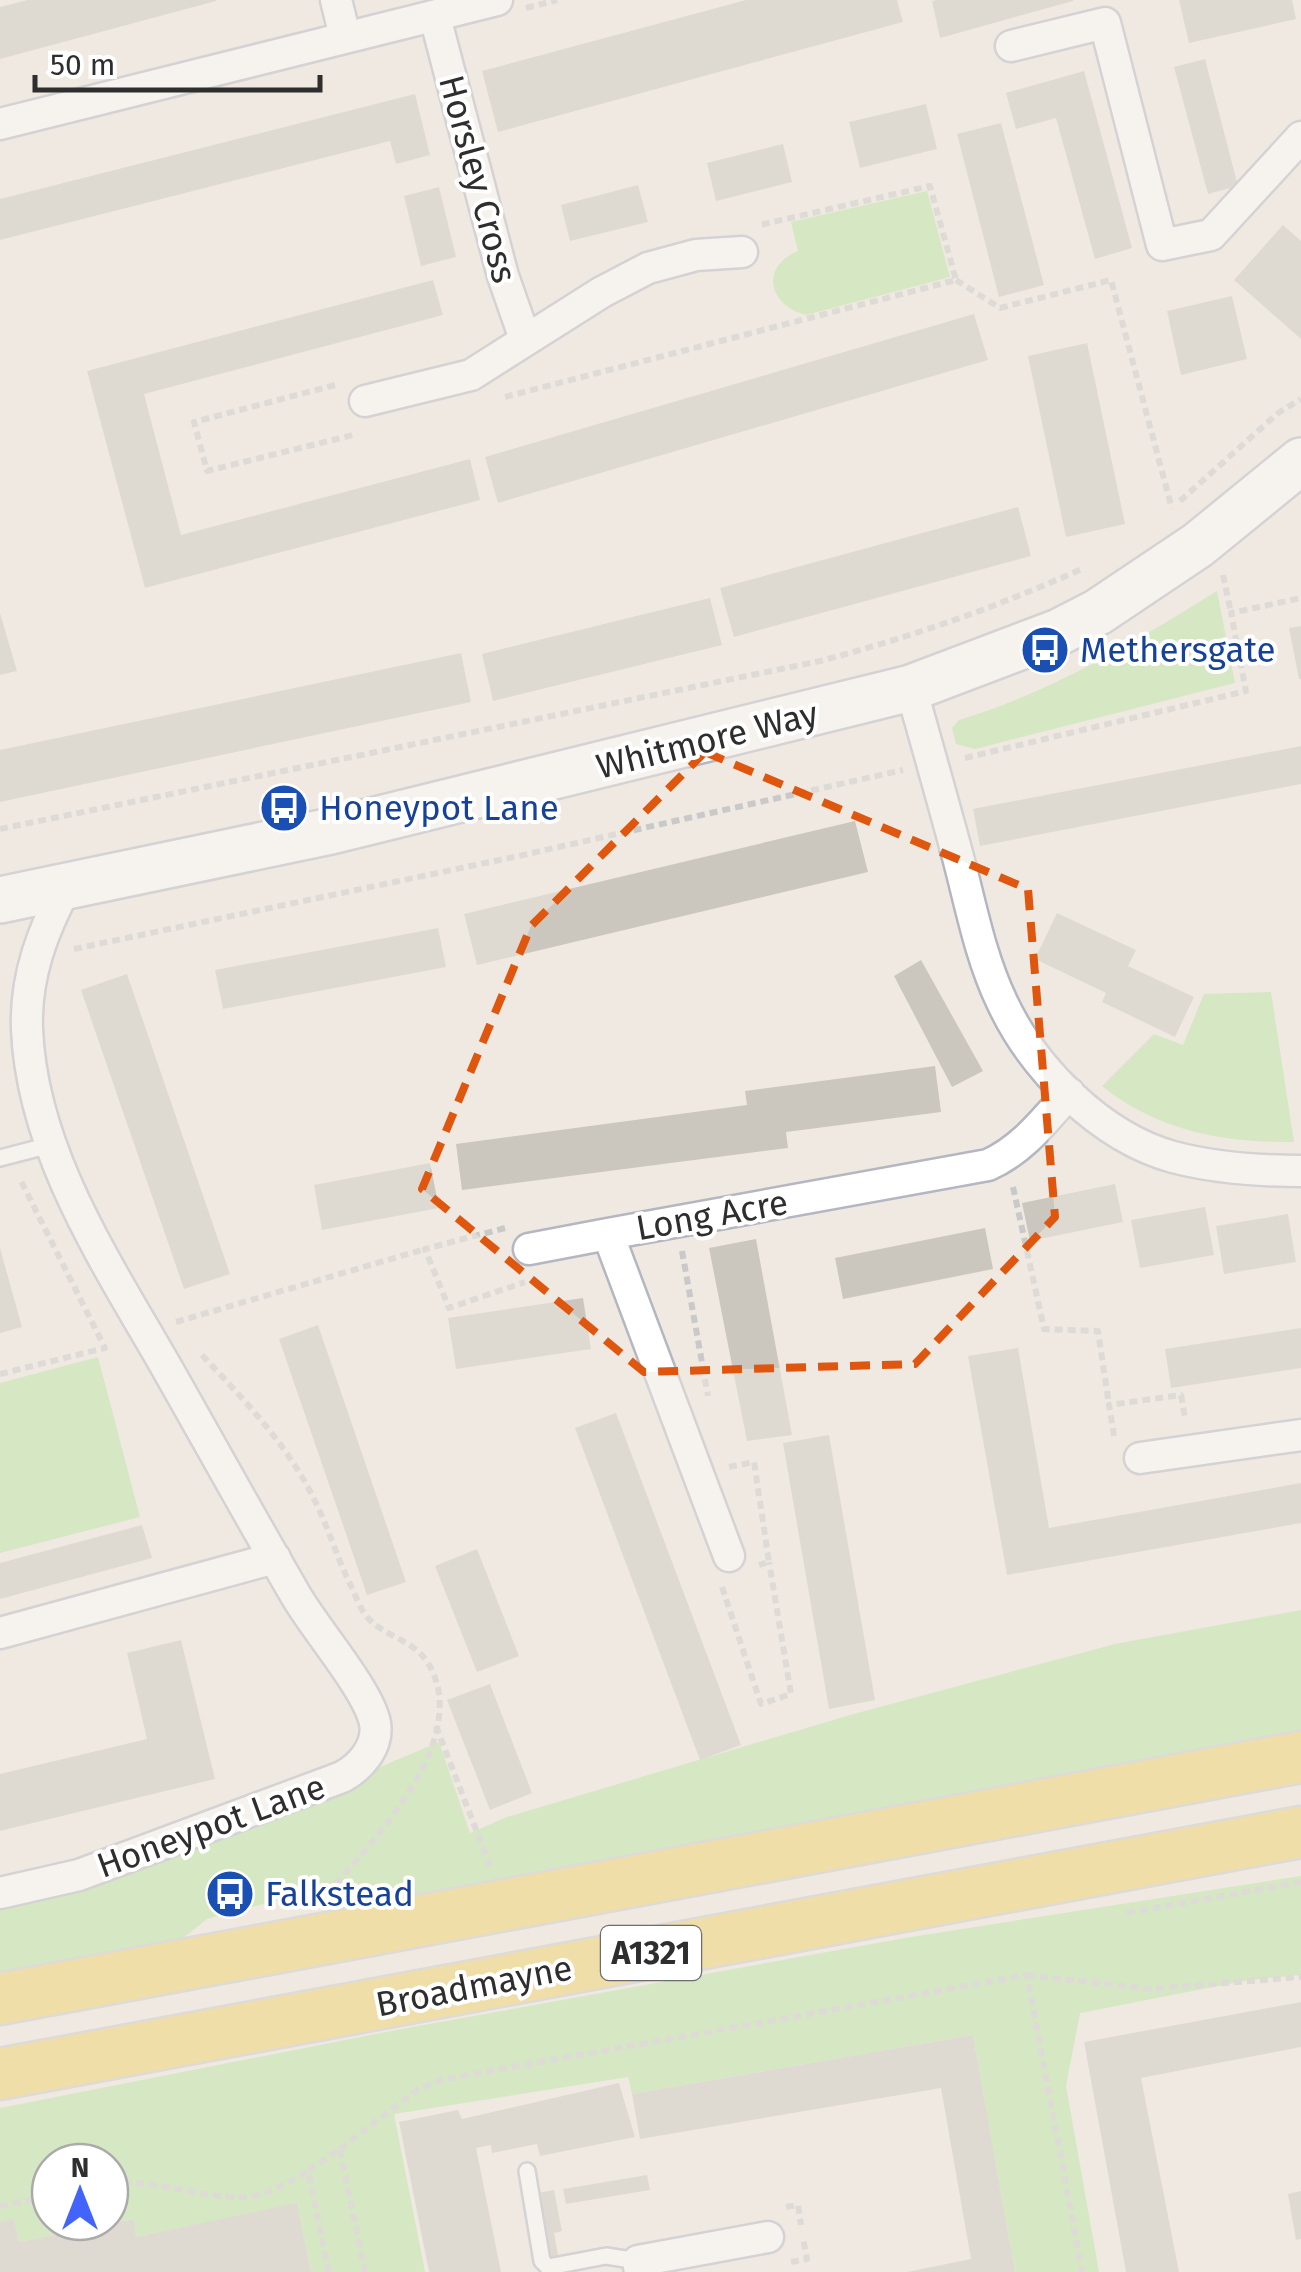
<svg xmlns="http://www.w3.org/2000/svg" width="1301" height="2272" font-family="'Fira Sans',sans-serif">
	<rect width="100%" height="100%" fill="#efe9e1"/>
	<!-- green -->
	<path fill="#b6e59e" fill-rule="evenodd" d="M927,191L950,277L806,315C769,306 759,267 798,251L791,222Z
		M1217,591L1235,683L975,749L956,744L952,728L959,720C1052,692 1135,642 1217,591Z
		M1271,992L1294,1142C1224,1143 1158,1131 1102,1086L1154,1034L1183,1045L1204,994Z
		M98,1357L140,1517L0,1553V1383Z
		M1301,1610V1746L399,1902L316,1890L207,1919L167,1951L0,1985V1899L359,1776L439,1742L470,1833L507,1817L850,1715L1115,1644Z
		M1301,1876V1975L1249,1980L1080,2013L1066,2086L1099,2272H1015L973,2035L632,2094L628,2077L394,2114L425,2272H311L297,2204L136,2237L132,2219L19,2242L14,2220L0,2222V2108L396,2030L905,1938ZM50,2162H110V2222H50Z"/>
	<!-- building -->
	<path fill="#cbc7bf" d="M27,0H216V1L0,59V7Z
		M746,0H897L903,22L498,132L482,71Z
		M937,0H1073V1L940,38L932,1Z
		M1179,0H1292L1296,19L1189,43Z
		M1205,59L1238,186L1208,194L1174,67Z
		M1084,71L1132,248L1095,259L1056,118L1016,129L1006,93Z
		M415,94L430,155L396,164L390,141L0,240V199Z
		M926,104L937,149L860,168L849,122Z
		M1001,123L1044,285L999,297L957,134Z
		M783,144L792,182L716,201L707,163Z
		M638,185L648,222L570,241L561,205Z
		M439,187L456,257L421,266L404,196Z
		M1283,225L1301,241V339L1234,280Z
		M433,280L443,315L144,394L181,535L470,459L480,500L145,588L87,371Z
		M1232,296L1247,359L1181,375L1167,311Z
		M974,314L988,360L498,503L485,457Z
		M1087,343L1125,524L1066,537L1028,356Z
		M1018,507L1031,556L734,637L720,588Z
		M710,598L722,645L493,701L482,654Z
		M0,613L17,671L0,675Z
		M1301,626V679H1299L1289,628Z
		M461,653L471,702L0,802V750Z
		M1301,746V784L980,846L973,809Z
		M855,821L868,872L477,965L464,914Z
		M1057,913L1136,950L1128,966L1194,997L1175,1037L1102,1002L1106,993L1035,959Z
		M438,928L446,967L223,1009L215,970Z
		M921,960L983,1071L952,1087L894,976Z
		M127,974L230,1274L184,1289L81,990Z
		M935,1066L941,1112L786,1132L788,1148L462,1190L456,1144L747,1105L745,1091Z
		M430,1163L439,1208L322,1230L314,1185Z
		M1115,1184L1123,1222L1030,1241L1022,1203Z
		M1205,1207L1214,1255L1140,1268L1131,1220Z
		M1288,1214L1296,1262L1224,1274L1216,1226Z
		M985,1228L993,1269L843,1299L835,1258Z
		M756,1239L792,1435L747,1441L709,1248Z
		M0,1248L22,1327L0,1333Z
		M583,1298L591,1349L456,1369L448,1318Z
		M318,1325L406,1582L367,1595L279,1339Z
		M1301,1328V1368L1171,1388L1165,1349Z
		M1018,1348L1049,1528L1301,1483V1523L1007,1575L968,1356Z
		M616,1413L741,1745L700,1760L575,1428Z
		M829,1435L875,1700L829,1709L783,1443Z
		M142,1525L152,1558L0,1599V1563Z
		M477,1549L519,1656L477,1672L435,1566Z
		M181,1640L215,1779L0,1831V1774L147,1739L127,1653Z
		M490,1684L532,1793L490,1810L447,1700Z
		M1301,2002V2047L1141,2078L1179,2272H1126L1084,2042Z
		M973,2035L1015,2272H907L971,2259L941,2088L640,2139L632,2094Z
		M619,2083L635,2137L540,2156L537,2144L492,2153L491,2145L476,2148L501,2272H429L399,2122L458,2110L462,2119Z
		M647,2175L650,2190L566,2204L563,2189Z
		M554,2190L562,2231L554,2233L559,2260L551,2261L538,2193Z
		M1301,2191V2239L1296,2240L1288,2194Z
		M297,2203L311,2272H0V2222L14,2219L19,2242L133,2219L136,2237Z"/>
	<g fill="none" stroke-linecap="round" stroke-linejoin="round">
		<!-- lane casing -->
		<g stroke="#b4b7c1" stroke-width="20">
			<path id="lane" d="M0,1158L50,1145
				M527,2171L542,2261L548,2267L606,2256L638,2261"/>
		</g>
		<!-- street casing -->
		<g stroke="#b4b7c1" stroke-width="35">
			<path id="street" d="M336,0L345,36
				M435,17L503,276L525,339
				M1011,46L1105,23L1162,245L1211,235L1301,137
				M0,124L497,0
				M365,401L471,375L602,292L648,268L696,255L742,252
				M911,688C927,745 943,801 958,857C971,906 980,956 1002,1002C1033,1069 1101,1137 1173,1157C1215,1168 1258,1171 1301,1171
				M529,1249L608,1234
				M1140,1458L1301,1435
				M729,1556L608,1234L988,1165C1022,1150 1044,1121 1069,1093
				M0,1633L275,1558
				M0,1893L79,1875L342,1777C361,1767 379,1746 375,1723C368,1689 314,1628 295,1594C252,1520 210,1444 168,1370C108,1265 32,1153 27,1029C25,976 43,930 67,885
				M640,2272L638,2261L768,2237"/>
		</g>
		<!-- secondary casing -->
		<g stroke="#b4b7c1" stroke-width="50">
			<path id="secondary" d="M0,900L331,831L911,688L1059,632L1098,612L1198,545L1301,461"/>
		</g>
		<!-- primary casing -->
		<g stroke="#c9c9c9" stroke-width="55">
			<path id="primary" d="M0,1999L1301,1757
				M0,2074L1301,1832"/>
		</g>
		<!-- path -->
		<path stroke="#c9c9c9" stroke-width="6" stroke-dasharray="8 5" stroke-linecap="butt" d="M526,8L557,0
			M956,280L1000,308L1111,280L1172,509
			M335,385L194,422L207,471L357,434
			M505,397L956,280L930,186L760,225
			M1180,501L1278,413L1301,399
			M1223,575L1231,613
			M965,758L1246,691L1231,613L1301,598
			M0,829L820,661C915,636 994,608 1084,568
			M74,949L514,857L903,770
			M1013,1187L1044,1329L1098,1331L1109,1405
			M505,1228L425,1249L449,1308L525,1282
			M682,1251L708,1396
			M176,1322L425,1249
			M202,1355C244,1400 287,1444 314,1499C329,1529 338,1561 353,1590C357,1599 361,1610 367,1617C384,1637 413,1639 428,1663C474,1738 373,1842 327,1893
			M0,1374L105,1348L20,1179
			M1114,1436L1109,1405L1181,1395L1185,1418
			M729,1467L754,1462L769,1562L759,1565
			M722,1587L761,1704L791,1694L769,1562
			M436,1726L490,1866
			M1127,1913L1301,1882
			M1027,1975L1150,1989L1301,1977
			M340,2149L417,2090L440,2080L1027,1975L1082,2272
			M110,2183C157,2179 198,2198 243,2197C267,2196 288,2183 308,2171
			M0,2206L50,2196
			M786,2207L798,2205L801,2225
			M791,2262L807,2259L803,2238
			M329,2272L308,2171L340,2149L365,2272"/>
		<!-- lane -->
		<use href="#lane" stroke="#fff" stroke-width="15"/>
		<!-- street -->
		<use href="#street" stroke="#fff" stroke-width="30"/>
		<!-- secondary -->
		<use href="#secondary" stroke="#fff" stroke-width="45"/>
		<!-- primary -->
		<use href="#primary" stroke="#f2d163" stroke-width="50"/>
	</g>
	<!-- marked area -->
	<path d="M0 0H1301V2272H0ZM705,752L1028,889L1055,1217L915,1364L644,1372L422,1189L531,926Z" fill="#efe9e1" fill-opacity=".55" fill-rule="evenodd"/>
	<path fill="none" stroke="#df570e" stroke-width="8" stroke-dasharray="20 12" stroke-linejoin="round" d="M705,752L1028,889L1055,1217L915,1364L644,1372L422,1189L531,926Z"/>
	<!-- icons -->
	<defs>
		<g id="bus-disc" transform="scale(2.5)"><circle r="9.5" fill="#1a4fb4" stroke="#fff"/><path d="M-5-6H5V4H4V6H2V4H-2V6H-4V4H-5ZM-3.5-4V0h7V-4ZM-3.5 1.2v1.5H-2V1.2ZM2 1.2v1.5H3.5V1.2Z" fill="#fff"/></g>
	</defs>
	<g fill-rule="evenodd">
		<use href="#bus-disc" x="1045" y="650"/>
		<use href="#bus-disc" x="284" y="808"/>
		<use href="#bus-disc" x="230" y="1894"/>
	</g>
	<g text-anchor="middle" stroke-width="8" stroke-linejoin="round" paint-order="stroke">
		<!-- shield labels -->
		<rect fill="#fff" stroke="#6d6d6d" stroke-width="2.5" x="601" y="1926" width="100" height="54" rx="8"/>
		<g font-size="32" font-weight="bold" fill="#2e2e2e">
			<text x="651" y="1964">A1321</text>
		</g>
		<!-- street labels -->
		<g font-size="35" fill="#2e2e2e" stroke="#fff">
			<text transform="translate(478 179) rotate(75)" y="12">Horsley Cross</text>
			<text transform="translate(707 740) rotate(-14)" y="12">Whitmore Way</text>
			<text transform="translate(712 1215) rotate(-10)" y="12">Long Acre</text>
			<text transform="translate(211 1826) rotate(-20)" y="12">Honeypot Lane</text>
			<text transform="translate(474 1986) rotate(-11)" y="12">Broadmayne</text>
		</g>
		<!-- transit labels -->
		<g font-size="35" fill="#164399" stroke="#fff" text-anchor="start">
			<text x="1080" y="662">Methersgate</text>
			<text x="319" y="820">Honeypot Lane</text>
			<text x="265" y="1906">Falkstead</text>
		</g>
	</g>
	<!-- north arrow -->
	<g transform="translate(80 2192)"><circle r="48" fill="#ffffff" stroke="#ababab" stroke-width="2.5"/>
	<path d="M0-8L18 38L0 25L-18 38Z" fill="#4264fb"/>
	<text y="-15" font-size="28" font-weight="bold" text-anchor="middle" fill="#2e2e2e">N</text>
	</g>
	<!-- scale -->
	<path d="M35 75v15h285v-15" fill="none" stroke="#2e2e2e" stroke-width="5"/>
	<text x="50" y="75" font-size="30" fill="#2e2e2e" stroke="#ffffff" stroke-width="8" paint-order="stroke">50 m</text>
</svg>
